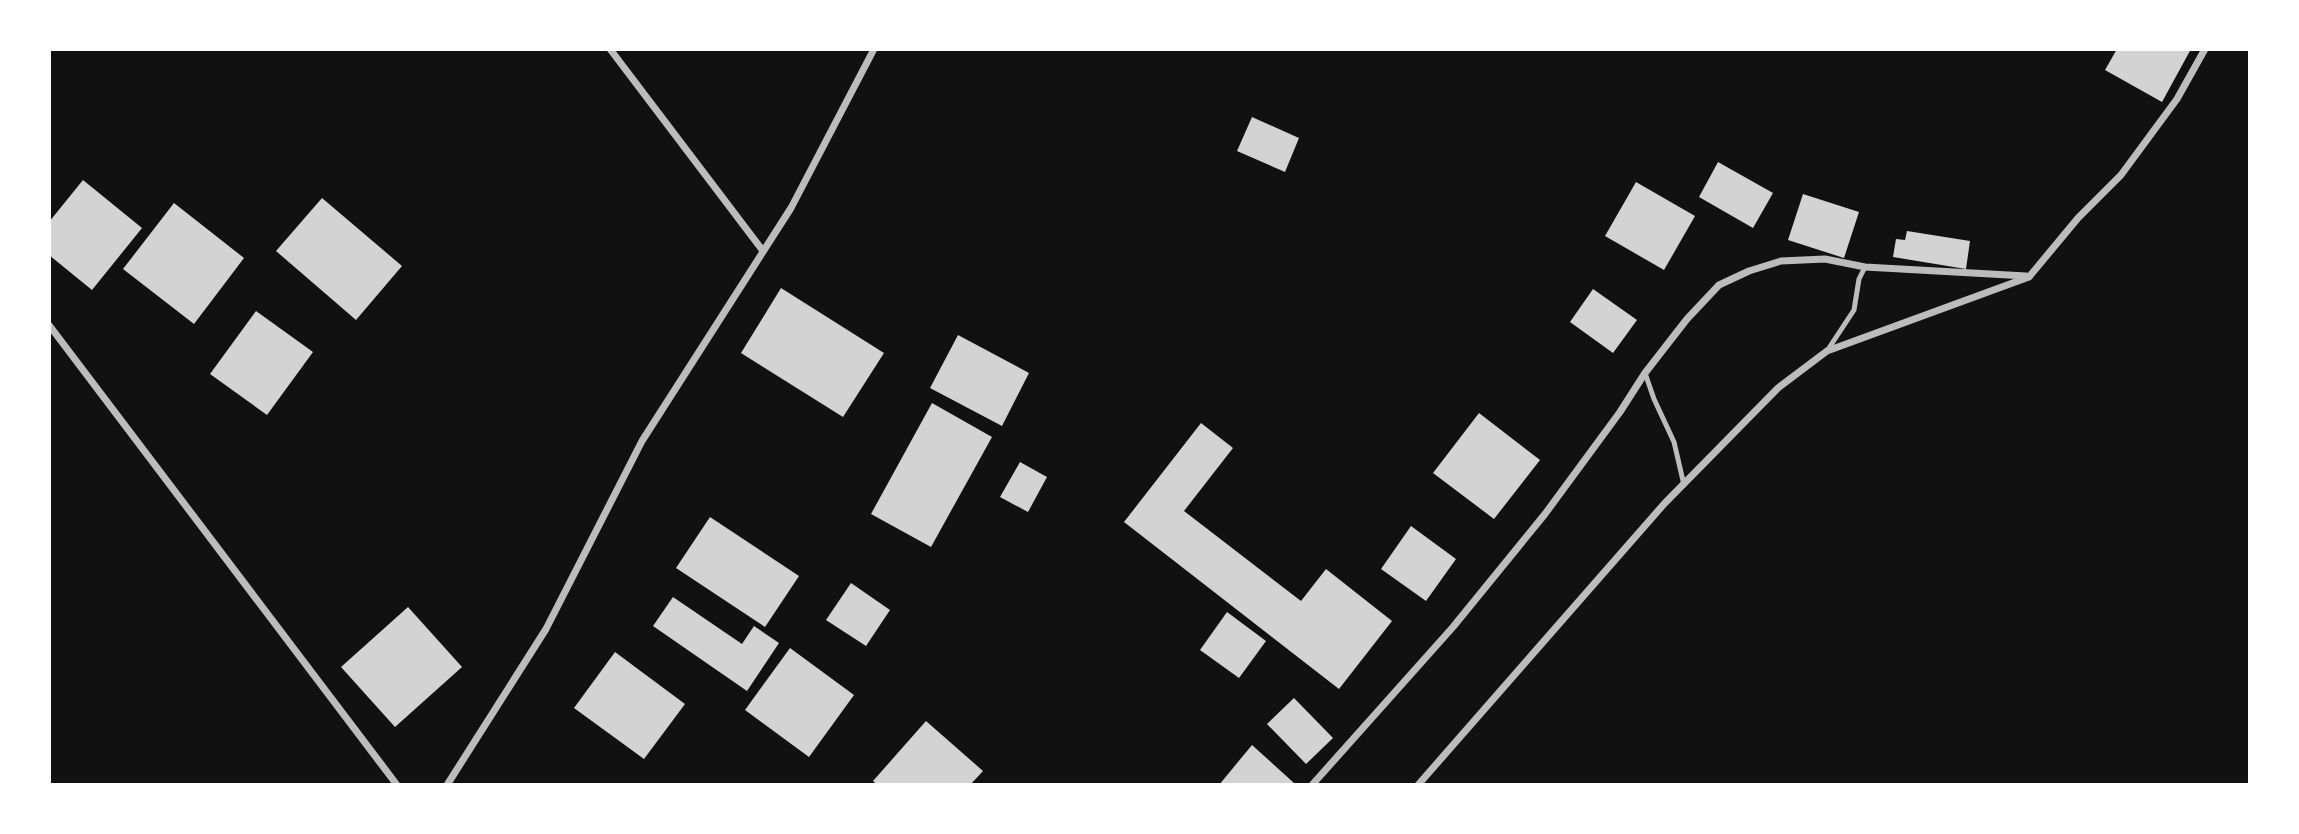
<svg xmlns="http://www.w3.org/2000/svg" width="2299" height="834" font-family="Inter,sans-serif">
	<rect width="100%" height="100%" fill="#111"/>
	<!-- building -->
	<path fill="#d3d3d3" d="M2117,49H2191L2162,102L2105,70Z
		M1252,117L1299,138L1285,172L1237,151Z
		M1718,162L1773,193L1753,228L1699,197Z
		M83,180L142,228L92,290L49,255V222Z
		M1636,182L1695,216L1664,270L1605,236Z
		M1803,194L1859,212L1844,258L1788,240Z
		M322,198L402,266L356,320L276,251Z
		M174,203L244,258L194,324L123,269Z
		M1907,231L1970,241L1966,269L1893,257L1896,239L1905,240Z
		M781,288L884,353L843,417L741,353Z
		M1593,289L1637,320L1613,353L1570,322Z
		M256,311L313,352L267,415L210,374Z
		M958,335L1029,373L1002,426L930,388Z
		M932,403L992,437L931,547L871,514Z
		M1479,413L1540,460L1494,519L1433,473Z
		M1201,423L1233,448L1184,511L1301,601L1326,569L1392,621L1339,689L1124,522Z
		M1020,462L1047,477L1028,512L1000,497Z
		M710,517L799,576L765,627L676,568Z
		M1411,526L1456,559L1426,601L1381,569Z
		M851,583L890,610L866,646L826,620Z
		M673,597L742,644L754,626L779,643L747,691L653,626Z
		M408,607L462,667L395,727L341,667Z
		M1227,612L1266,641L1239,678L1200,650Z
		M790,648L854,695L809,757L745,710Z
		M615,652L685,704L644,759L574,708Z
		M1294,698L1333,738L1306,764L1267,724Z
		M926,721L983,771L970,785H877L873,781Z
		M1252,745L1294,783L1292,785H1219Z"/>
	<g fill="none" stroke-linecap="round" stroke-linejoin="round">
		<!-- service -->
		<path stroke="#bcbcbc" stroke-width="5" d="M1827,351L1854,310L1859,279L1865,267
			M1645,373L1654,399L1674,442L1684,485"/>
		<!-- minor -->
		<path stroke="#bcbcbc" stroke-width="7" d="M610,49L763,251
			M49,325L397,785
			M447,785L546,629L642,441L791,208L874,49
			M1312,785L1453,627L1545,514L1620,412L1645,373L1687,319L1719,285L1749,271L1781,261L1825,259L1865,267L2026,276
			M1418,785L1664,504L1778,388L1827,351L2029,277L2078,218L2121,175L2177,99L2205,49"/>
	</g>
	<!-- border -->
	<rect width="2299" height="834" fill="none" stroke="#ffffff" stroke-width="102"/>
</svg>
